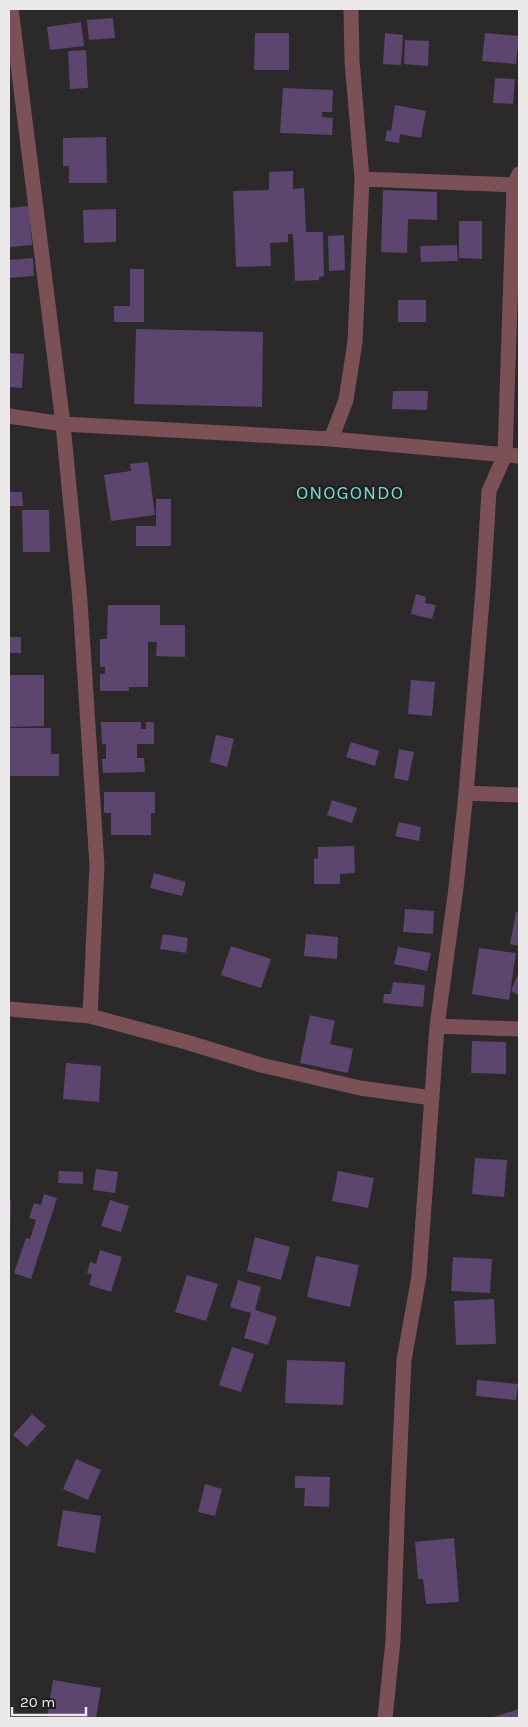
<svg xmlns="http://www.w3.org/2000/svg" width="528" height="1727" font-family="Karla,sans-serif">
	<rect width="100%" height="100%" fill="#2c292b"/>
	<!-- building -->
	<path fill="#5c456f" d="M113,18L115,38L89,40L87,20Z
		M81,22L84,46L50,50L47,27Z
		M255,33H289V70H254Z
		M385,33L403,35L401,65L383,64Z
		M485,33L519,36L516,64L482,61Z
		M405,40L429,41L428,66L404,64Z
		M86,50L88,88L70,89L68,51Z
		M495,78L515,79L513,104L493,103Z
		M283,88L333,90L332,112H322V117L333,118L332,135L280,133Z
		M395,105L426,111L421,138L400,134L399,143L385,141L387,130L391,131Z
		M106,137L107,183H69V166H63V138Z
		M293,171V189L304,188L306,232H323L324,276L319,277V280L295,281L293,234H288V242L270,243L271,266L236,267L233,191L269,190V172Z
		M383,190L437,192V220L408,219L407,253L381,252Z
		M29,206L32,245L9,247V208Z
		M116,209V242L84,243L83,210Z
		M459,221H482V259L459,258Z
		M344,235L345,270L329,271L328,236Z
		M457,245L458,261L421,262L420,246Z
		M33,258L34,276L9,278V260Z
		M130,269H144V322H114V306H130Z
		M398,300H426V322H398Z
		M136,329L263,332L262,407L134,404Z
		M9,353L24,354L22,388L9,387Z
		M393,391H428L427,410L392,409Z
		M148,462L155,515L111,521L104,475L131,471L130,464Z
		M9,492H22L23,506H9Z
		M156,499H171V546H136V526H156Z
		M22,510H49L50,552H23Z
		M416,594L426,597L425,603L436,605L432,619L411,614Z
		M108,605H160V625H185V657L156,656L157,642H148V687H129V691H100V674H105V667H100V639H107Z
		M9,637H21V653H9Z
		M9,675H44V726L9,727Z
		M411,680L435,682L432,716L408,714Z
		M101,722H141V729H146V722H154V744H137V758H144L145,772L103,773L102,759H106V744H102Z
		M9,728H51V754H59V776H9Z
		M216,735L234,739L227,767L210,762Z
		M351,742L379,751L375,766L346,757Z
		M399,749L414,752L408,781L394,778Z
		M104,792H155V813H151V835H111V813H104Z
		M332,800L357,808L352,823L327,815Z
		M399,822L421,827L419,841L395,836Z
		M354,846L355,873L340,874V884H314V859L318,858V847Z
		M154,873L186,882L182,896L150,888Z
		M405,909L434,911L433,934L403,932Z
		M516,912L519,913V946L510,944Z
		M163,934L188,938L186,953L160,949Z
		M306,934L338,937L337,959L304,956Z
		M231,946L271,959L261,988L221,975Z
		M398,947L431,953L427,971L394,964Z
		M479,948L516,953L509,1000L472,994Z
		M519,972V995L511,991Z
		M393,982L425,985L423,1007L383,1003L384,994H391Z
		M310,1015L335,1021L330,1044L353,1049L348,1073L300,1063Z
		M472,1041L506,1042V1074L471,1073Z
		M66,1063L101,1066L99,1102L63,1099Z
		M475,1158L507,1160L504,1197L472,1194Z
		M96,1169L118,1172L115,1193L93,1190Z
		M59,1171L83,1172V1184L58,1183Z
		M338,1171L374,1178L368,1208L332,1201Z
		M44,1194L57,1198L31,1279L14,1273L26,1238L30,1239L36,1220L29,1218L34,1203L41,1205Z
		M9,1200H11L10,1244H9Z
		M110,1200L129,1206L121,1232L101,1226Z
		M255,1237L290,1247L281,1280L247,1271Z
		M100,1250L122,1257L111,1292L89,1285L92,1275L87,1273L90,1262L96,1264Z
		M316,1256L359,1265L350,1307L307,1297Z
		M453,1257L492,1259L490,1293L451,1291Z
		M187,1275L218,1284L206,1321L175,1312Z
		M238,1280L261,1287L255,1310L277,1317L268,1345L244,1338L251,1313L230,1307Z
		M494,1299L496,1344L456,1345L454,1301Z
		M232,1347L254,1354L241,1392L219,1385Z
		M287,1360L345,1362L343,1405L285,1403Z
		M477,1380L518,1384L516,1400L476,1396Z
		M32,1414L46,1426L27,1447L13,1435Z
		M76,1459L101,1470L88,1500L63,1489Z
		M295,1476L330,1477L329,1507L304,1506L305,1488H295Z
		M205,1484L222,1489L215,1516L198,1512Z
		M63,1510L101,1516L95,1553L57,1546Z
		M454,1538L459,1602L426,1604L423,1579H418L415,1542Z
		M53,1680L101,1688L96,1718H47Z
		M519,1709V1718H490Z"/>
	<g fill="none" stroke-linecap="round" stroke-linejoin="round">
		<!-- street -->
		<path stroke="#7c5057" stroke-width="15" d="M11,9L63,424L80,601L97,866L90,1016
			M362,179L519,185
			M9,416L63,424L331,439L519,456
			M331,439L346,400L355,342L362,179L352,61L351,9
			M466,793L519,795
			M9,1009L90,1016L186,1042L261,1065L360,1088L432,1098
			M437,1026L519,1029
			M385,1718L393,1641L398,1493L404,1360L419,1276L437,1026L456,888L466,793L483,589L489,491L505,455L514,185L519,174"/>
	</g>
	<g text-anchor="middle" stroke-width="4.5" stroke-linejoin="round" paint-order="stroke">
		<!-- quarter labels -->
		<g font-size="19" letter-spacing="1" fill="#72dcd2" stroke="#221f21">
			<text x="350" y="499">ONOGONDO</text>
		</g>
	</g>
	<!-- border -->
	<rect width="528" height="1727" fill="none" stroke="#ebe9ea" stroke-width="20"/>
	<!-- scale -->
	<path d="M12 1707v8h74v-8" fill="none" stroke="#ebe9ea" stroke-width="2.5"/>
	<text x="20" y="1707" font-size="15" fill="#ebe9ea" stroke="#221f21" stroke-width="4" paint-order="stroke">20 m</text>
</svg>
